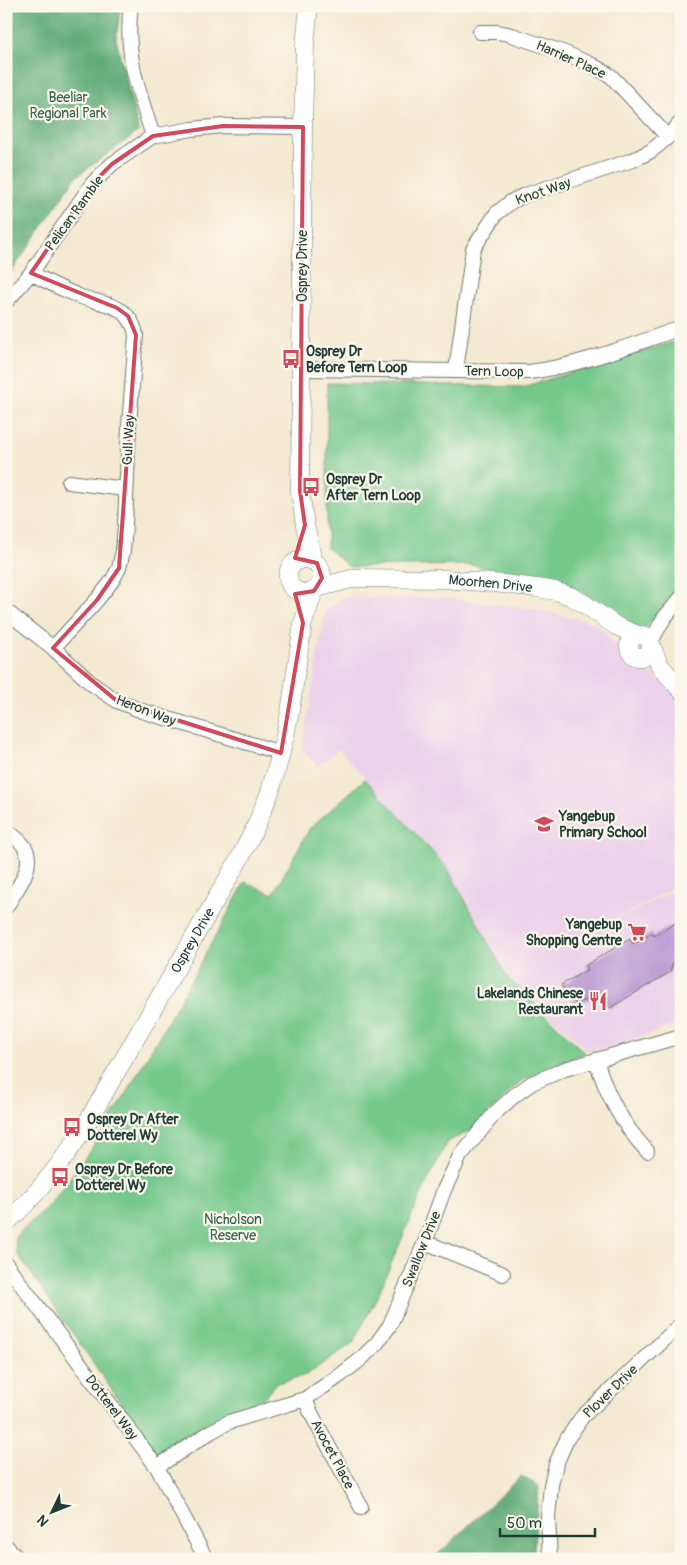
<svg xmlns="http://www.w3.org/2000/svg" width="687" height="1565" font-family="Pangolin,sans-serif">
	<rect width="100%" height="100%" fill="#fbf7ec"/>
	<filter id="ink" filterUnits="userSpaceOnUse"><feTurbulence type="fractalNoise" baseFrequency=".02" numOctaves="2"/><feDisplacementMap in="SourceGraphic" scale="10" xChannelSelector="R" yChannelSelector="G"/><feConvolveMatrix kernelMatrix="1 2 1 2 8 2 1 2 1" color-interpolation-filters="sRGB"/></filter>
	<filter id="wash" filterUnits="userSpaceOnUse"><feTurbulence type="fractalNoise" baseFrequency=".0096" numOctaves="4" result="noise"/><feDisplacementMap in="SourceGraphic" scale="20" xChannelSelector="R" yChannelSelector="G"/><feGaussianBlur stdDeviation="1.12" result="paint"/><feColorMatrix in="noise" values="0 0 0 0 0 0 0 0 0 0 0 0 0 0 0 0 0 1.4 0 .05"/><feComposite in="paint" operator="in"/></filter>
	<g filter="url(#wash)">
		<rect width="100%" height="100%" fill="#f4e9d1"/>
		<!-- built -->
		<path fill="#ecd1ea" d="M345,597L441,598L536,609L596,623L629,659L671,688L681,701V884L557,950L681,887V1023L630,1041L591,1053L507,977L449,871L339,749L318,766L302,748L325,611Z"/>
		<!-- green -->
		<path fill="#74c88b" stroke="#4a8260" d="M681,340V583L642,632L580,591L474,565L349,567L327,548V383L522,387Z
			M365,779L448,869L507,977L585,1053L521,1081L470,1131L447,1142L416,1205L378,1295L353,1343L306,1375L277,1383L258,1404L208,1422L159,1458L17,1253L15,1237L50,1204L80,1165L107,1126L178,1004L245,882L273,894L310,828Z"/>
		<!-- forest -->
		<path fill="#5fac77" stroke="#3f7456" d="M6,6H121L116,39L139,131L76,177L6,280Z
			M521,1476L539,1486L533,1559H433Z"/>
		<g id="blocks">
			<!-- building -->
			<path fill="#bb99d3" d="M681,920V955L674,959L670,972L610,1008L603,996L575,1003L561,985L588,969L586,965L630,939L633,944L652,933L654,936Z"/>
		</g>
	</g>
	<g filter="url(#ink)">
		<use href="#blocks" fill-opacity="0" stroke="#6a796b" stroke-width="1"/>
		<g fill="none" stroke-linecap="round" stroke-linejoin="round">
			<!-- minor casing -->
			<g stroke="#6a796b" stroke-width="16">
				<path id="minor" d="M131,6C124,53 139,93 153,136
					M480,32H498L512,35L565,53L592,65L611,76L668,137
					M31,273C47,282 64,290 81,297C96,302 118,304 128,317C132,322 135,328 136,335L129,426L125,525L123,551L119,568L112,581L97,600L53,648
					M6,302L31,273L92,184L112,164L153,136L192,129L223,126L303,127
					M301,369L529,372C579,366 634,344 681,328
					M456,370L473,249L496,214L512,201L525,195L633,160L651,151L668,137L681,122
					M69,482L125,489
					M6,611L53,648L92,684L117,701L142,711L281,753
					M650,643L664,618L681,598
					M6,830C12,835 19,839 24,846C37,865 16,890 6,907
					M596,1060C607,1096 622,1124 647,1151
					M425,1242L503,1274
					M6,1264L157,1467L206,1559
					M305,1399L312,1415L361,1507
					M157,1467L212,1431L229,1422L305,1399L338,1377L360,1360L377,1343L390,1325L425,1242L444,1190L460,1156L495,1113L515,1095L532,1083L565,1069L681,1036
					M6,1546L18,1559
					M550,1559L548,1517L551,1485L556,1464L567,1439L582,1417L681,1324"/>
			</g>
			<!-- tertiary casing -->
			<g stroke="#6a796b" stroke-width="19">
				<g id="tertiary">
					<path d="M309,6L305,45L303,127L300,491L305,525L313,561"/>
					<circle cx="305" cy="576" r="17"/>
					<path id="s1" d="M317,588L355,578L445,579L504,584L537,588L555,591L570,596L583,603L616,626L638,635"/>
					<circle cx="640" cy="646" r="11"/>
					<path d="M651,645L660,666L681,690"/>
					<path id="s2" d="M6,1223C37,1195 62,1163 84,1128L241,856L255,828L270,792L281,753L290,712L303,623L314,591"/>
				</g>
			</g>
			<!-- minor -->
			<use href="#minor" stroke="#fff" stroke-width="14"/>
			<!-- tertiary -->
			<use href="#tertiary" stroke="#fff" stroke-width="18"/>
		</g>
	</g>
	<!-- marked area -->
	<path fill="none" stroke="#d1495b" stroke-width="4" stroke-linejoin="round" d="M223,126L303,127L300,491L305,525L295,558L317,563L322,578L314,591L295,594L303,623L281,753L117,701L53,648L97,600L119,568L136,335L128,316L117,308L31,273L92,184L112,164L153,136Z"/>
	<!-- icons -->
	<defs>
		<g id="bus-bare" transform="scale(1.5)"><path d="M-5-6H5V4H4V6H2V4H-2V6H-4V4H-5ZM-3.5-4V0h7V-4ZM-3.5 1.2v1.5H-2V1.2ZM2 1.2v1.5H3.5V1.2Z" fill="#d1495b" stroke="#fbf7ec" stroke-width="2.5" paint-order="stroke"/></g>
		<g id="school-bare" transform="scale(1.5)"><path d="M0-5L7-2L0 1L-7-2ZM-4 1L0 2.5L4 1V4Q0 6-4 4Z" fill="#d1495b" stroke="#fbf7ec" stroke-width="2.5" paint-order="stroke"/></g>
		<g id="supermarket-bare" transform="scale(1.5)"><path d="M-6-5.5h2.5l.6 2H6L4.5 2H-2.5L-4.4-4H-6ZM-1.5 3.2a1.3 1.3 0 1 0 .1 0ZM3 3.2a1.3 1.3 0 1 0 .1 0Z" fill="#d1495b" stroke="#fbf7ec" stroke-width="2.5" paint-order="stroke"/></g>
		<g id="restaurant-bare" transform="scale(1.5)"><path d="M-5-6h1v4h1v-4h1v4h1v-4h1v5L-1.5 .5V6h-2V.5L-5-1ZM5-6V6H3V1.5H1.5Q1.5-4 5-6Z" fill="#d1495b" stroke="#fbf7ec" stroke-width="2.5" paint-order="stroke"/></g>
	</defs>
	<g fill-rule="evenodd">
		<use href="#bus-bare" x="291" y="359"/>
		<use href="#bus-bare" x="311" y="487"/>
		<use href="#school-bare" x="544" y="824"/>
		<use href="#supermarket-bare" x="637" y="932"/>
		<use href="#restaurant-bare" x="598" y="1001"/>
		<use href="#bus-bare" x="72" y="1127"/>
		<use href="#bus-bare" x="60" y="1177"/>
	</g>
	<g text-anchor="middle" stroke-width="4.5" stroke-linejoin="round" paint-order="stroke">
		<!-- street labels -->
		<g font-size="14" fill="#1f3d34" stroke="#fbf7ec">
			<text transform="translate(571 59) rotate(24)" y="5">Harrier Place</text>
			<text transform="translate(543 191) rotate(-19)" y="5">Knot Way</text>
			<text transform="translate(74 213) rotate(-54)" y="5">Pelican Ramble</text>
			<text transform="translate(302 266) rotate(-90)" y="5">Osprey Drive</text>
			<text transform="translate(494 371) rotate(1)" y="5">Tern Loop</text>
			<text transform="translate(128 440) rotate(-87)" y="5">Gull Way</text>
			<text dy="5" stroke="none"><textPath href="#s1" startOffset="175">Moorhen Drive</textPath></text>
			<text transform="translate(146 710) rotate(21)" y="5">Heron Way</text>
			<text dy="5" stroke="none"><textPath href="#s2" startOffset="340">Osprey Drive</textPath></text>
			<text transform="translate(421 1249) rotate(-68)" y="5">Swallow Drive</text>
			<text transform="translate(610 1391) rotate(-44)" y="5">Plover Drive</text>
			<text transform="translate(112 1407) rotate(53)" y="5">Dotterel Way</text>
			<text transform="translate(333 1454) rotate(62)" y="5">Avocet Place</text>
		</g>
		<!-- park labels -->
		<g font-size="14" fill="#34604a" stroke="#fbf7ec">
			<text x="68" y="102">Beeliar<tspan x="68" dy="16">Regional Park</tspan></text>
			<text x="233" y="1224">Nicholson<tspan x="233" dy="16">Reserve</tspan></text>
		</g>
		<!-- poi labels -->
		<g font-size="14" font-weight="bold" fill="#1f3d34" stroke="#fbf7ec" text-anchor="start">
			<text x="306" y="356">Osprey Dr<tspan x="306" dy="16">Before Tern Loop</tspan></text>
			<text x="326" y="484">Osprey Dr<tspan x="326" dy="16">After Tern Loop</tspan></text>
			<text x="559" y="821">Yangebup<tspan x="559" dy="16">Primary School</tspan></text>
			<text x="622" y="929" text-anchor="end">Yangebup<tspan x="622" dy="16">Shopping Centre</tspan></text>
			<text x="583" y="998" text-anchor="end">Lakelands Chinese<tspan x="583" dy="16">Restaurant</tspan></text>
			<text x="87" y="1124">Osprey Dr After<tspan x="87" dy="16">Dotterel Wy</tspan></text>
			<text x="75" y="1174">Osprey Dr Before<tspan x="75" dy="16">Dotterel Wy</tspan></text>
		</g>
	</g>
	<!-- margin -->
	<rect width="687" height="1565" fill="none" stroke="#fbf7ec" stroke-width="25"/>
	<!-- north arrow -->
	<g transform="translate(52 1512) rotate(227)" stroke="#fbf7ec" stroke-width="4" paint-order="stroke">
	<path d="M0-4L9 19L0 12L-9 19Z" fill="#1f3d34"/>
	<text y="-8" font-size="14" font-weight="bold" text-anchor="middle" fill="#1f3d34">N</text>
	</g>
	<!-- scale -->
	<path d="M500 1528v8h95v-8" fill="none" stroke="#1f3d34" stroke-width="2.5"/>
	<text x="507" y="1528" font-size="15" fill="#1f3d34" stroke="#fbf7ec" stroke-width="4" paint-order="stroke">50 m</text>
</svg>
